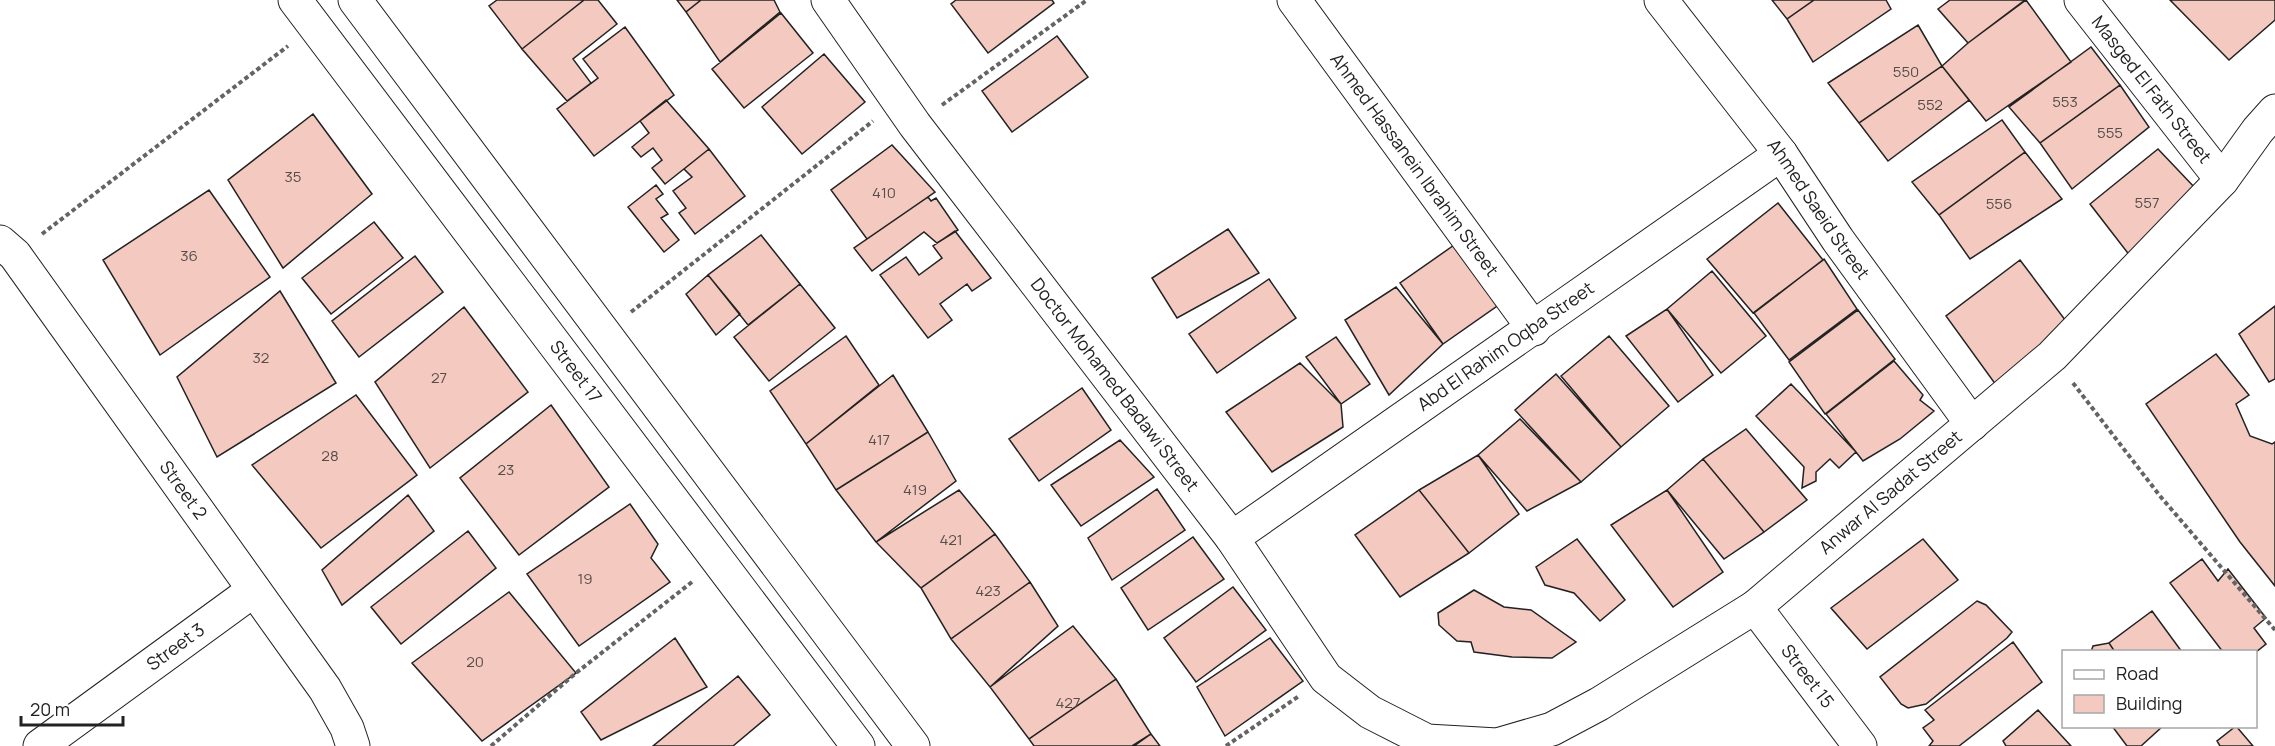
<svg xmlns="http://www.w3.org/2000/svg" width="2275" height="746" font-family="Manrope,sans-serif">
	<rect width="100%" height="100%" fill="#fff"/>
	<!-- building -->
	<path fill="#f3c9c0" stroke="#222" stroke-width="1.5" d="M497,0H584L522,49L489,6Z
		M584,0H598L617,24L573,59L591,83L567,101L522,49Z
		M677,0H701L686,12Z
		M701,0H774L780,12L720,62L686,12Z
		M956,0H1052L1054,3L988,53L951,4Z
		M1772,0H1814L1787,19Z
		M1814,0H1886L1891,9L1813,62L1787,19Z
		M1950,0H2025L1968,43L1938,9Z
		M2026,0L2071,62L1986,121L1942,66L1968,43Z
		M2170,0H2275V20L2229,60Z
		M781,13L813,53L744,108L712,69Z
		M1918,25L1942,66L1859,123L1828,83Z
		M625,27L674,95L594,156L557,109L598,78L583,59Z
		M1057,36L1088,77L1012,132L982,91Z
		M2091,47L2120,85L2040,143L2009,107Z
		M824,54L865,102L802,154L762,107Z
		M1942,66L1969,100L1888,161L1859,123Z
		M2120,85L2149,127L2072,189L2040,143Z
		M666,100L709,149L665,184L652,168L662,160L653,148L641,157L632,147L649,133L640,121Z
		M313,114L372,194L283,268L228,180Z
		M2002,120L2025,152L1939,215L1912,182Z
		M892,145L935,192L867,239L831,190Z
		M709,149L745,196L695,234L679,213L686,208L673,191L692,177L684,169Z
		M2158,149L2197,190L2134,261L2090,204Z
		M2025,152L2062,199L1970,259L1939,215Z
		M656,185L663,194L656,199L668,214L661,218L679,240L664,252L628,207Z
		M209,190L270,277L160,355L103,260Z
		M928,197L931,201L936,198L958,230L937,243L924,232L872,271L854,248Z
		M1778,203L1823,260L1753,313L1707,259Z
		M374,222L403,258L331,314L302,278Z
		M1228,229L1259,273L1177,318L1152,278Z
		M955,231L991,278L972,291L967,284L940,304L952,320L928,338L880,275L906,257L919,275L942,258L933,246Z
		M761,235L800,284L748,325L708,275Z
		M1457,243L1500,304L1443,344L1400,283Z
		M415,256L443,292L359,357L332,321Z
		M1824,259L1857,309L1789,360L1754,313Z
		M2020,260L2072,329L1996,385L1946,316Z
		M1712,271L1766,336L1721,373L1667,309Z
		M708,275L740,314L716,335L686,294Z
		M1269,279L1296,318L1217,373L1189,334Z
		M800,284L835,328L769,381L734,337Z
		M1396,287L1443,344L1389,395L1345,320Z
		M280,291L336,383L217,457L177,377Z
		M2275,306V379L2269,382L2239,334Z
		M464,307L528,392L430,468L375,382Z
		M1667,309L1713,375L1678,402L1626,336Z
		M1858,310L1895,359L1825,414L1789,362Z
		M846,336L879,385L806,444L770,391Z
		M1609,336L1669,406L1621,447L1561,376Z
		M1336,337L1370,384L1341,404L1306,357Z
		M2216,354L2249,395L2236,404L2250,436L2272,444L2275,442V586L2240,542L2146,404Z
		M1894,361L1923,395L1920,400L1934,411L1900,439L1863,461L1826,414Z
		M1300,363L1341,404L1343,427L1272,472L1226,412Z
		M1556,374L1621,447L1581,482L1515,410Z
		M893,375L928,432L836,490L806,444Z
		M1791,384L1856,452L1839,468L1830,459L1816,472V481L1802,488L1804,467L1756,416Z
		M1082,388L1111,430L1039,481L1009,439Z
		M356,395L417,475L321,548L252,465Z
		M551,405L609,487L519,555L460,478Z
		M1520,419L1581,482L1527,511L1478,455Z
		M1746,429L1807,500L1764,532L1703,459Z
		M928,432L956,481L876,542L836,490Z
		M1120,440L1154,477L1081,526L1051,485Z
		M1478,455L1519,514L1469,553L1419,490Z
		M1703,459L1764,532L1724,559L1667,490Z
		M1157,489L1185,530L1112,580L1088,538Z
		M959,490L995,534L921,588L876,542Z
		M1419,490L1469,553L1400,597L1355,535Z
		M1667,490L1723,572L1673,607L1611,525Z
		M408,495L434,531L342,605L322,570Z
		M630,504L658,544L651,558L670,582L579,646L527,574Z
		M468,531L496,568L401,644L371,607Z
		M995,534L1030,582L951,639L921,588Z
		M1193,537L1224,579L1148,630L1121,588Z
		M1577,539L1625,600L1600,621L1574,593L1545,585L1536,567Z
		M1923,539L1958,580L1867,649L1831,608Z
		M2202,559L2218,581L2228,569L2266,618L2254,628L2266,644L2256,652H2223L2170,583Z
		M1030,582L1058,626L990,687L951,639Z
		M1233,587L1266,630L1196,682L1164,638Z
		M1474,590L1504,607L1531,610L1576,642L1552,658L1512,657L1474,652L1471,642L1457,641L1439,625L1438,613Z
		M509,592L576,673L482,741L412,663Z
		M1977,601L1986,605L2012,632L2007,638L1926,704L1908,708L1901,704L1880,677Z
		M2152,611L2182,652H2115L2109,643Z
		M1073,626L1116,679L1029,739L990,687Z
		M675,638L707,687L601,740L581,712Z
		M1270,638L1303,681L1225,736L1197,687Z
		M2013,642L2042,682L1959,746H1929L1933,741L1923,728L1934,720L1925,710Z
		M2109,643L2115,652H2091L2093,646Z
		M738,676L770,715L733,746H653Z
		M1116,679L1151,734L1132,746H1034L1029,739Z
		M2038,710L2071,746H2006L2003,741Z
		M2112,726H2163L2141,746H2127Z
		M2236,726L2253,746H2220L2217,741Z
		M1151,734L1160,746H1134Z"/>
	<g fill="none" stroke-linecap="round" stroke-linejoin="round">
		<!-- minor casing -->
		<g stroke="#222" stroke-width="35">
			<g id="minor">
				<path id="s1" d="M295,0L858,746"/>
				<path d="M355,0L913,746"/>
				<path id="s2" d="M828,0L915,125L1232,538L1326,678L1370,712L1427,741L1497,745L1552,729L1599,704L1755,607L2052,356L2222,180L2258,130L2275,111"/>
				<path id="s3" d="M1294,0L1534,329"/>
				<path id="s4" d="M1661,0L1781,154L1838,240L1972,424"/>
				<path id="s5" d="M2081,0L2222,180"/>
				<path id="s6" d="M0,242L15,255L325,689L347,728L353,746"/>
				<path id="s7" d="M1232,538L1781,154"/>
				<path id="s8" d="M1755,607L1860,746"/>
				<path id="s9" d="M40,746L254,590"/>
			</g>
		</g>
		<!-- path -->
		<path stroke="#646464" stroke-width="4" stroke-dasharray="4.5 3" stroke-linecap="butt" d="M942,105L1087,0
			M42,234L288,46
			M631,312L873,121
			M2073,383L2160,496L2275,630
			M491,746L576,673L692,582
			M1226,746L1299,696"/>
		<!-- minor -->
		<use href="#minor" stroke="#fff" stroke-width="33"/>
	</g>
	<g text-anchor="middle" stroke-width="4.5" stroke-linejoin="round" paint-order="stroke">
		<!-- number labels -->
		<g font-size="15" fill="#564c4a">
			<text x="1906" y="77">550</text>
			<text x="2065" y="107">553</text>
			<text x="1930" y="110">552</text>
			<text x="2110" y="138">555</text>
			<text x="293" y="182">35</text>
			<text x="884" y="198">410</text>
			<text x="2147" y="208">557</text>
			<text x="1999" y="209">556</text>
			<text x="189" y="261">36</text>
			<text x="261" y="363">32</text>
			<text x="439" y="383">27</text>
			<text x="879" y="445">417</text>
			<text x="330" y="461">28</text>
			<text x="506" y="475">23</text>
			<text x="915" y="495">419</text>
			<text x="951" y="545">421</text>
			<text x="585" y="584">19</text>
			<text x="988" y="596">423</text>
			<text x="475" y="667">20</text>
			<text x="1068" y="708">427</text>
		</g>
		<!-- street labels -->
		<g font-size="18" fill="#222" stroke="#fff">
			<text dy="6" stroke="none"><textPath href="#s5" startOffset="114">Masged El Fath Street</textPath></text>
			<text dy="6" stroke="none"><textPath href="#s3" startOffset="204">Ahmed Hassanein Ibrahim Street</textPath></text>
			<text dy="6" stroke="none"><textPath href="#s4" startOffset="262">Ahmed Saeid Street</textPath></text>
			<text dy="6" stroke="none"><textPath href="#s7" startOffset="334">Abd El Rahim Oqba Street</textPath></text>
			<text dy="6" stroke="none"><textPath href="#s1" startOffset="466">Street 17</textPath></text>
			<text dy="6" stroke="none"><textPath href="#s2" startOffset="480">Doctor Mohamed Badawi Street</textPath></text>
			<text dy="6" stroke="none"><textPath href="#s6" startOffset="309">Street 2</textPath></text>
			<text dy="6" stroke="none"><textPath href="#s2" startOffset="1503">Anwar Al Sadat Street</textPath></text>
			<text dy="6" stroke="none"><textPath href="#s9" startOffset="168">Street 3</textPath></text>
			<text dy="6" stroke="none"><textPath href="#s8" startOffset="87">Street 15</textPath></text>
		</g>
	</g>
	<!-- legend -->
	<rect x="2062" y="650" width="195" height="78" fill="#ffffff" stroke="#a7a7a7" stroke-width="1.5"/>
	<rect x="2074" y="670" width="30" height="9" fill="#ffffff" stroke="#a7a7a7" stroke-width="1.5"/>
	<text x="2116" y="680" font-size="18" fill="#222222">Road</text>
	<rect x="2074" y="695" width="30" height="18" fill="#f3c9c0" stroke="#a7a7a7" stroke-width="1.5"/>
	<text x="2116" y="710" font-size="18" fill="#222222">Building</text>
	<!-- scale -->
	<path d="M21 716v9h102v-9" fill="none" stroke="#222222" stroke-width="3"/>
	<text x="30" y="716" font-size="18" fill="#222222" stroke="#ffffff" stroke-width="4.5" paint-order="stroke">20 m</text>
</svg>
